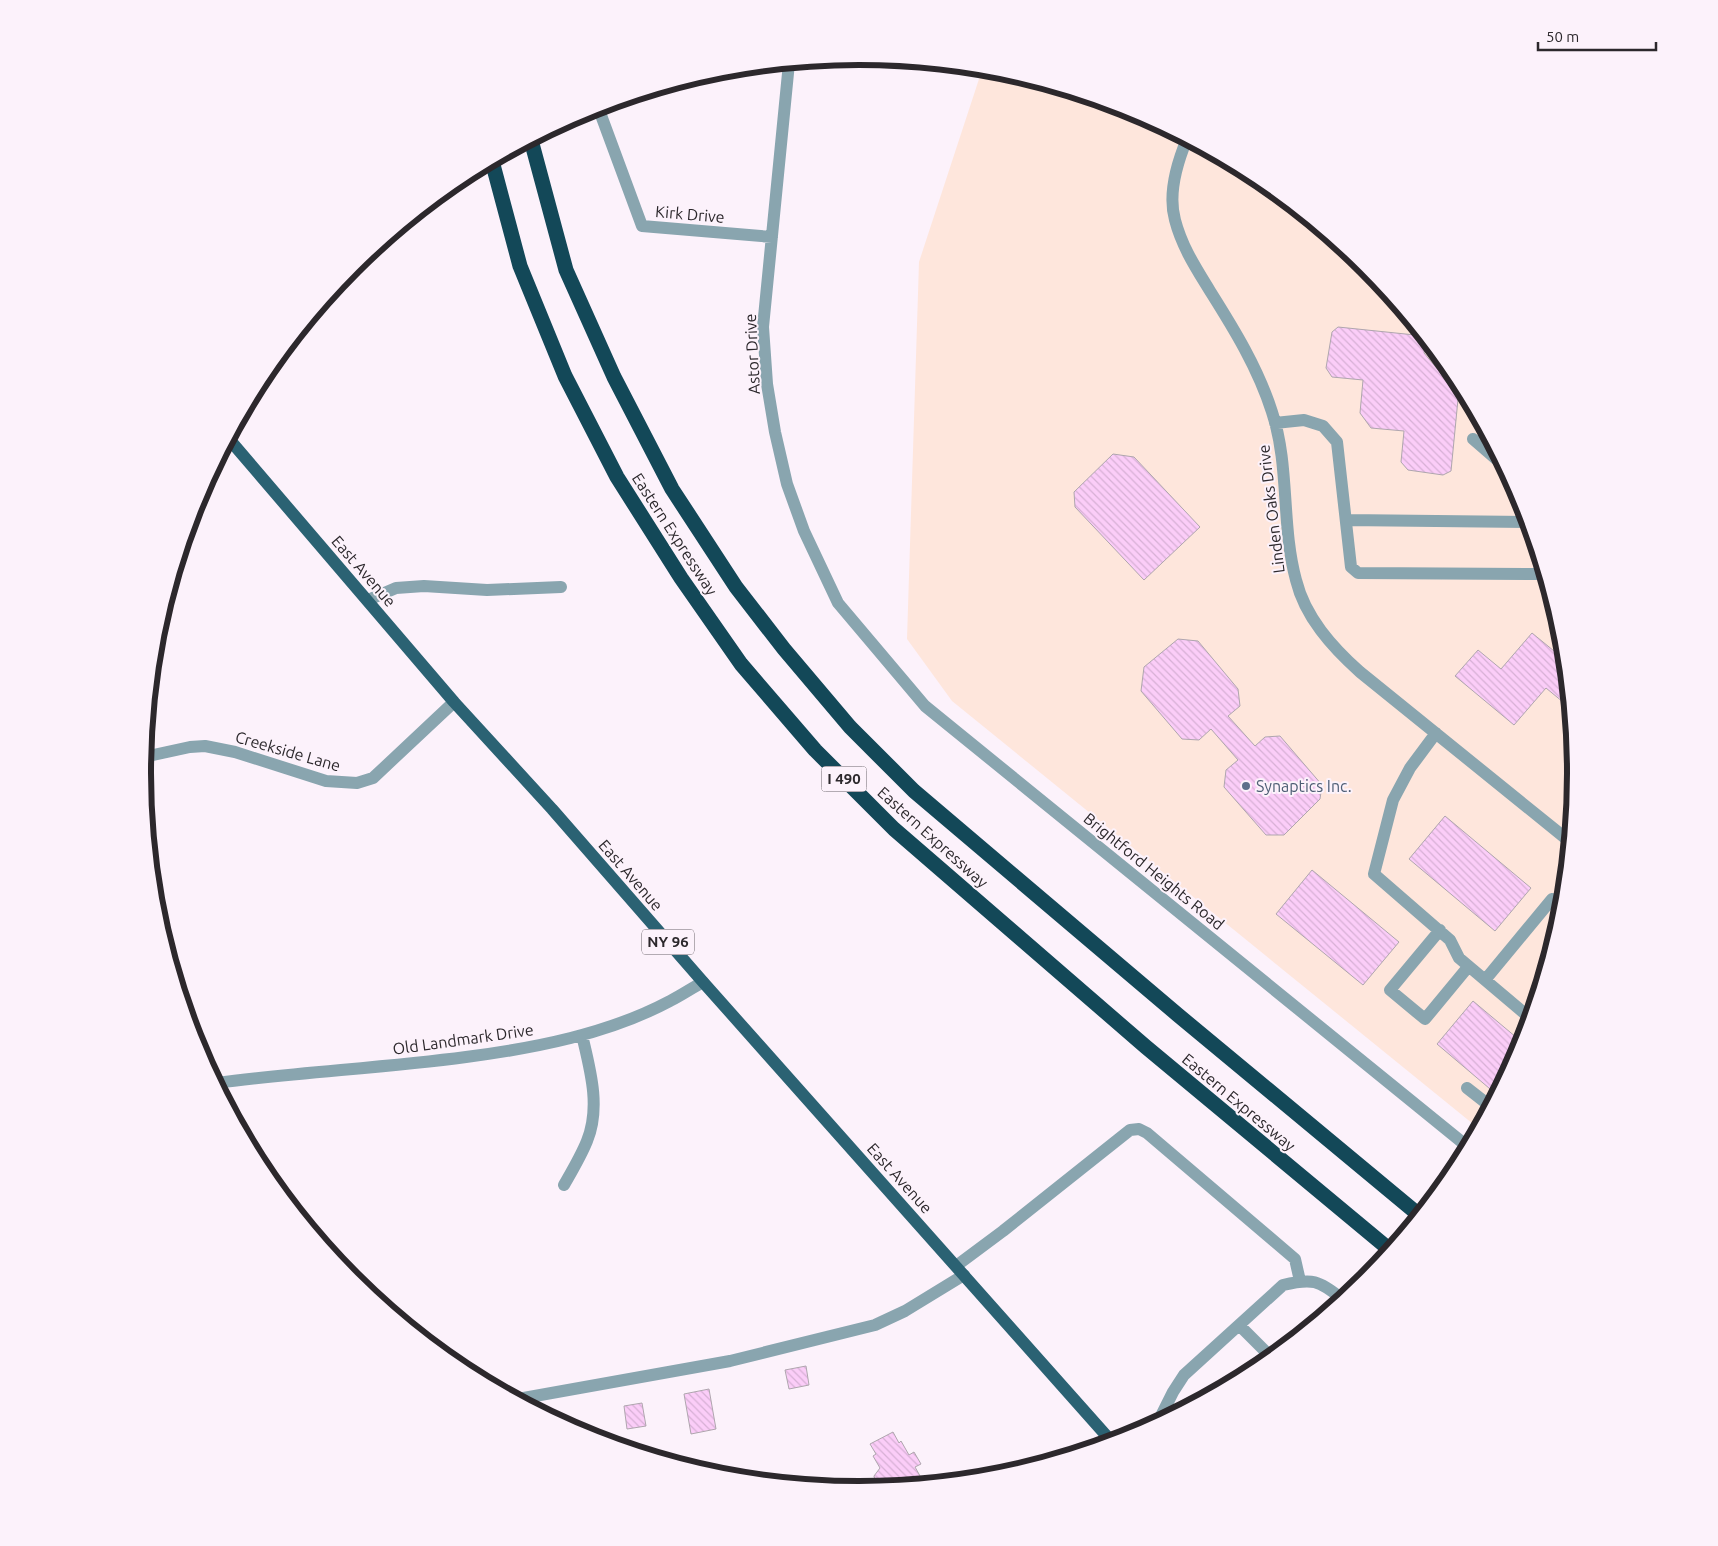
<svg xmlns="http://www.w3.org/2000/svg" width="1718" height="1546" font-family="Ubuntu,sans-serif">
	<defs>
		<pattern id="building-back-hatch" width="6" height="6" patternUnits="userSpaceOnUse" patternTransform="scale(1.25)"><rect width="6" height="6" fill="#fbcdf8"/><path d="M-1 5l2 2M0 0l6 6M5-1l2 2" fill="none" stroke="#d7b0d5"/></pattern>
	</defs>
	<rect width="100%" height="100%" fill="#fcf2fb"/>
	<!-- commercial -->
	<path fill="#fee6dc" d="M990,69L999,70L1134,111L1257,177L1366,266L1455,375L1521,499L1562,633L1576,773L1562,913L1521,1048L1478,1128L952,701L907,639L919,262L979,79Z"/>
	<!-- building -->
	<path fill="url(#building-back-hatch)" stroke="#afa6ae" d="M1338,327L1415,335L1425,347L1424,353L1444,377H1449L1459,389L1451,471L1443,475L1408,470L1401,462L1404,431L1371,428L1360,413L1363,380L1332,377L1326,368L1332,332Z
		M1113,454L1134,457L1200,527L1144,580L1075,507L1074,492Z
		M1532,633L1565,660L1569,707L1546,688L1514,725L1455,676L1478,650L1501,669Z
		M1178,639L1198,641L1238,689L1240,706L1228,716L1255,746L1265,737L1280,736L1322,785L1320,799L1284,835H1266L1224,787L1226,770L1238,760L1211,729L1199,740L1182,739L1141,691L1144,667Z
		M1445,816L1531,888L1495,931L1409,859Z
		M1312,870L1399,942L1363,985L1276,914Z
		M1473,1001L1523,1043L1496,1094L1437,1044Z
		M806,1366L809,1385L789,1389L785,1370Z
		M709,1389L716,1429L691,1434L684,1394Z
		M642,1403L646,1426L627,1429L624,1406Z
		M893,1432L899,1443L901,1441L909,1455L914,1452L921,1464L915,1467L924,1483L889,1487L888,1485H880L875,1481L874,1476L880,1468L873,1456L876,1454L870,1444Z"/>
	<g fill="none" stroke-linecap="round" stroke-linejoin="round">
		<!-- minor -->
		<path stroke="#89a5af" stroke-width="12" d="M789,63L763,327L767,384L775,432L787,484L804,531L838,603L925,706L1468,1147
			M598,107L642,226L772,237
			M1187,139C1177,163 1168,195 1175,220C1182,247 1196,268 1210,291C1234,329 1258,368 1272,412C1290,466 1281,525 1296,580C1305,617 1332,647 1360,672L1569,841
			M1275,423L1304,420L1323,426L1337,442L1351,567L1358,573L1544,574
			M1473,439L1503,465
			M1346,520L1528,522
			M368,600L396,588L424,586L487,590L561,587
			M1436,733L1410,768L1393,800L1374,874L1450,940L1459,958L1530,1018
			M144,757L190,747L205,746L235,752L326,781L357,783L373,778L454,702
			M1440,930L1390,990L1425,1019L1468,967
			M1485,980L1552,899
			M216,1083C299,1072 383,1068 466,1057C535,1048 608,1034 670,1001C682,995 692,988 703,982
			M1467,1088L1490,1106
			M564,1185C572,1171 581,1156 587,1141C601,1107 590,1069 582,1035
			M956,1266L1003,1231L1130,1130L1139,1129L1147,1133L1295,1259L1300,1281
			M1239,1325L1271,1357
			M518,1399L730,1361L875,1325L905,1311L964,1275
			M1158,1422L1173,1392L1184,1375L1283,1285C1312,1278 1319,1280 1342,1299"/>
		<!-- major -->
		<path stroke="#2b6273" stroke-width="12" d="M229,439L454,702L552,809L703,982L1112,1442"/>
		<!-- highway -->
		<path stroke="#134858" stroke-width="15" d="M531,140L566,270L614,377L672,489L736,587L784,649L850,727L914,791L1178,1015L1419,1215
			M492,161L520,266L565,376L617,477L681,578L741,664L815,750L894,829L1146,1047L1390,1250"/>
	</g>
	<!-- markers -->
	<circle fill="#5c6f8a" stroke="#fcf2fb" stroke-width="2" cx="1246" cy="786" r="5"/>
	<g text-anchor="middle" stroke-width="4" stroke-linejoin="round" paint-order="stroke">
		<!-- shield labels -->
		<g fill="#fcf2fb" stroke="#6a656a" stroke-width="1">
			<rect x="821.5" y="766.5" width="45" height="25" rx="4"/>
			<rect x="642" y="929.5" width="52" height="25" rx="4"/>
		</g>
		<g font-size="15" font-weight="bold" fill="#2c282c">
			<text x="844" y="784">I 490</text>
			<text x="668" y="947">NY 96</text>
		</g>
		<!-- street labels -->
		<g font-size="16" fill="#2c282c" stroke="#fcf2fb">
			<text transform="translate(690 214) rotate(5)" y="6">Kirk Drive</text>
			<text transform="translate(752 354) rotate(-93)" y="6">Astor Drive</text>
			<text transform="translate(1271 509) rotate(-97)" y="6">Linden Oaks Drive</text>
			<text transform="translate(675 534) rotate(57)" y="6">Eastern Expressway</text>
			<text transform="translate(364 571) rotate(49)" y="6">East Avenue</text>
			<text transform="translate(288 751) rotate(16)" y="6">Creekside Lane</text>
			<text transform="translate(933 837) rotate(42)" y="6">Eastern Expressway</text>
			<text transform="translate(1154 871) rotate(39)" y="6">Brightford Heights Road</text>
			<text transform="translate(631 875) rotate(49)" y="6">East Avenue</text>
			<text transform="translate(463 1039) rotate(-8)" y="6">Old Landmark Drive</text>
			<text transform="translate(1239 1102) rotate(40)" y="6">Eastern Expressway</text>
			<text transform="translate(900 1178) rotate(48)" y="6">East Avenue</text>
		</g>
		<!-- service labels -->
		<g font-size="16" fill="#4e5e75" stroke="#fcf2fb" text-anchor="start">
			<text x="1256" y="792">Synaptics Inc.</text>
		</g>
	</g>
	<!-- crop -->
	<path d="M0 0H1718V1546H0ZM151 773a708 708 0 1 1 1416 0a708 708 0 1 1-1416 0Z" fill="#fcf2fb" fill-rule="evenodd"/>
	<path fill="none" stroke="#2c282c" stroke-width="6" d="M151 773a708 708 0 1 1 1416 0a708 708 0 1 1-1416 0Z"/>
	<!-- scale -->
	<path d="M1538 42v8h118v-8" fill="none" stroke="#2c282c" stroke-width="2.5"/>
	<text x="1546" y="42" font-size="15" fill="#2c282c" stroke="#fcf2fb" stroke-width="4" paint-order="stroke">50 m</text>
</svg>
